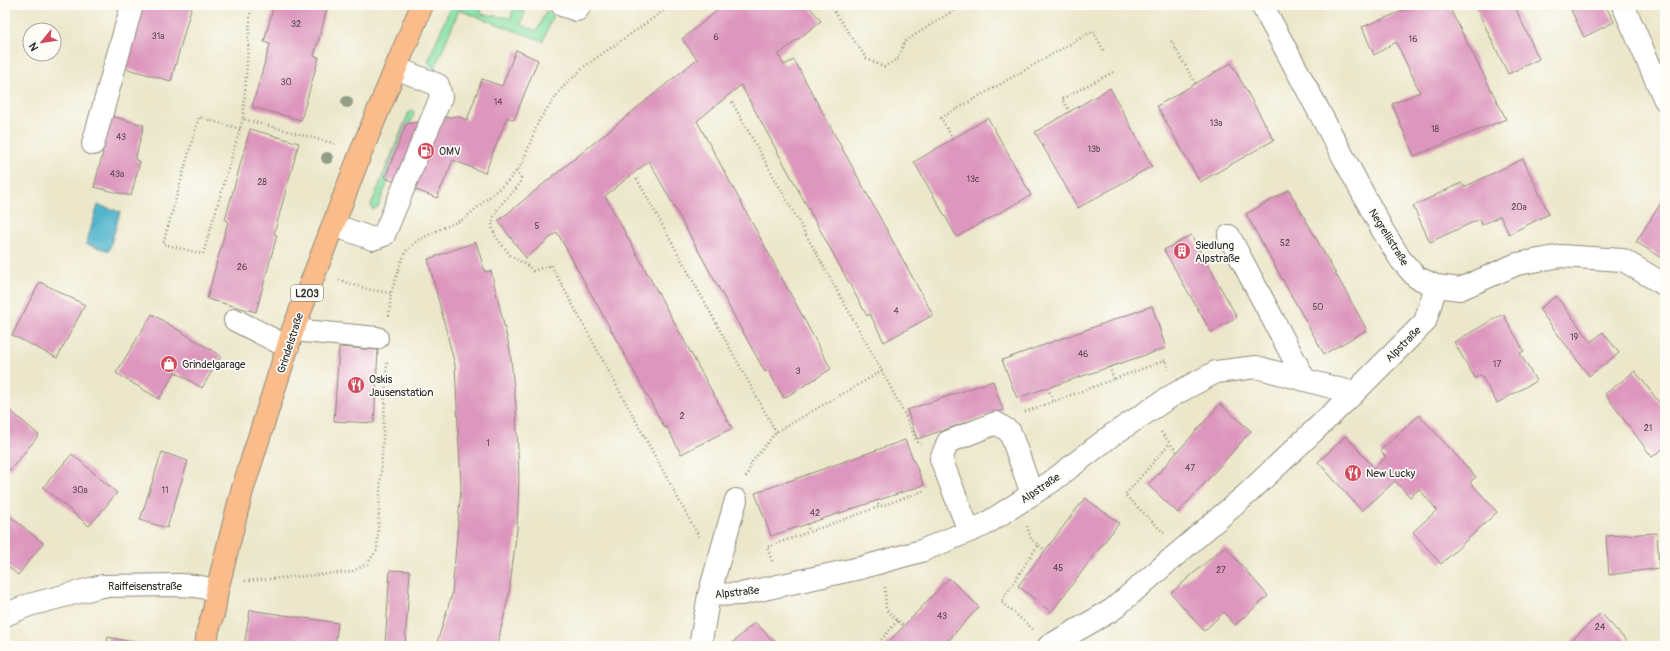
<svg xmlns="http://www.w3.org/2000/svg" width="1670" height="651" font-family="Pangolin,sans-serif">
	<rect width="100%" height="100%" fill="#fdfcf7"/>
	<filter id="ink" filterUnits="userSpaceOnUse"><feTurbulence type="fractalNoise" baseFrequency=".025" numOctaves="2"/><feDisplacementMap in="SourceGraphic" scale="8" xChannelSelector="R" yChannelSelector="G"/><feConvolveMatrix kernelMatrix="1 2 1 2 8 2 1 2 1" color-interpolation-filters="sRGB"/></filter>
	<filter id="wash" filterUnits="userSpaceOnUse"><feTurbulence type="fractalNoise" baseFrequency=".012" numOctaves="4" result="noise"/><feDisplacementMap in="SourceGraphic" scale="16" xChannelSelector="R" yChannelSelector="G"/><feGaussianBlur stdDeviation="0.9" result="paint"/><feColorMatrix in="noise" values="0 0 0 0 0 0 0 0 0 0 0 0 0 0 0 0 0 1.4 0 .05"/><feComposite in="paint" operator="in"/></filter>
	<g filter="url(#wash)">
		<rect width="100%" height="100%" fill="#ece7ca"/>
		<!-- green -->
		<path fill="#88e0a5" stroke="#5a8668" d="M453,5H481V14L511,18L514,5L525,11L521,25L537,31L546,11L553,15L543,41L459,10L434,70L428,61L451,6Z
			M413,110L414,114L378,207L373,210L371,205L409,112Z"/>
		<!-- water -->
		<path fill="#4ab1c9" stroke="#3a6e7a" d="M98,205L120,212L109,251L86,244Z"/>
		<g id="blocks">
			<!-- building -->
			<path fill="#dd96bd" d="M141,5H192L171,81L124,68Z
				M274,5H328L314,56L319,57L301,120L252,107L270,44L264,42Z
				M724,5H808L821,21L778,55L784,65L794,60L933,315L884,342L870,314L867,316L741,85L697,121L831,369L784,398L768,370L765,372L649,161L605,196L732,428L681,454L667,427L665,428L557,232L526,258L498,221L697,59L682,39Z
				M1418,5H1448L1506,119L1414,156L1392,104L1420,92L1396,42L1374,55L1362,27Z
				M1475,5H1514L1539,59L1508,74Z
				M1545,5H1557L1547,9Z
				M1583,5H1605L1614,22L1584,37L1571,10Z
				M516,50L538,60L514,120L507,117L485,173L453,160L437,198L385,178L406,124L457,116L467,120L482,79L502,86Z
				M1231,63L1274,140L1200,182L1157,106Z
				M1110,88L1152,166L1078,208L1035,132Z
				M107,115L144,125L135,160L140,161L131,196L94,187L103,152L98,150Z
				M988,118L1031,195L957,237L914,162Z
				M250,129L299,143L274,234L277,235L256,312L207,299L228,221L225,220Z
				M1523,159L1549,214L1509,234L1500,216L1482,225L1480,219L1430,242L1413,206L1461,183L1464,187Z
				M1289,190L1367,330L1324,354L1246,214Z
				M1665,197V260L1636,242Z
				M1191,235L1237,317L1211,332L1164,250Z
				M476,242L485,272L491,271L510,350L516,407L519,479L517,529L509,594L497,646H436L452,594L461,487L455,365L428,259Z
				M40,282L85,305L57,358L12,335Z
				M1556,296L1591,342L1603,332L1619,353L1589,376L1539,309Z
				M1152,306L1166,348L1017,398L1002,360Z
				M152,314L221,356L202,388L175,372L159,399L116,373Z
				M1503,314L1524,351L1520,353L1536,381L1497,403L1481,375L1475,378L1454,342Z
				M339,347L378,350L374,423L334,421Z
				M1635,371L1665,410V447L1652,457L1605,394Z
				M993,381L1003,410L917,439L907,410Z
				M1220,404L1251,431L1178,513L1148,485Z
				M5,406L39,435L10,470L5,465Z
				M1419,415L1476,477L1470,482L1497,512L1441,564L1413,532L1437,510L1419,489L1410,497L1395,481L1362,511L1318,462L1346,436L1374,468L1386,457L1380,451Z
				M905,440L924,485L771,536L755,493Z
				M162,452L188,461L167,528L140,520Z
				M72,454L117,493L89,526L43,487Z
				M1085,498L1119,523L1051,612L1018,586Z
				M5,512L43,543L18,575L5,564Z
				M1657,533L1659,568L1609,575L1606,536Z
				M1225,546L1268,596L1235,625L1224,612L1204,631L1171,593Z
				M390,570L410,571L405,646H385Z
				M949,578L979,607L943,646H885Z
				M250,610L338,623L335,646H244Z
				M1601,613L1631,646H1576L1571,641Z
				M755,622L778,646H729Z
				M108,637L147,645V646H106Z"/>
		</g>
	</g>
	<g filter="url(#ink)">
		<use href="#blocks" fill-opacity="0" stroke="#8c897a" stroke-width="1"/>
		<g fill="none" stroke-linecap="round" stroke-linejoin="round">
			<!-- minor casing -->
			<g stroke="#8c897a" stroke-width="24">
				<path id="minor" d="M562,5L577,10L580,5
					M1262,5L1383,231L1401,260L1416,277L1436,286L1460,289L1517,264L1561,256L1623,260L1665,285
					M1623,5L1665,100
					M93,144L132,5
					M333,225L373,239L384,235L441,97L438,85L396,68
					M1229,236L1305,380
					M235,320L288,347
					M293,330L377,338
					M969,531L941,459L948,442L996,423L1010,432L1032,494
					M709,595L741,594L860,568L921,551L984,525L1051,482L1112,435L1173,395L1216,372L1256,367L1354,393
					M5,615L29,605L102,586L179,585L195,586L217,590
					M700,646L709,595L736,500
					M1049,646L1112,610L1247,494L1354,393L1425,322L1436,286"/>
			</g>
			<!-- major casing -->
			<g stroke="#8c897a" stroke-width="24">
				<path id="major" d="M206,646L208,630L214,611L217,590L242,491L293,330L361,152L422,5"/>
			</g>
			<!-- path -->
			<path stroke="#8c897a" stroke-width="2.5" stroke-dasharray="1 3" stroke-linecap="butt" d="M251,5L243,119L336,144
				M830,5L866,58L884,67L899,58L904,42L962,5
				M1171,41L1196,84
				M732,102L882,371
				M1070,112L1062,99L1115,71
				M240,129L199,117L163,244L203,254L240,129L243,119
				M953,139L941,118L1093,31L1104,51
				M516,171L521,178C519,189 512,192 505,200C490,217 487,227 503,246C506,249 509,255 513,257C523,263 525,263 533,271L551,265L699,537
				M637,179L776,432
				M339,280L371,290L391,293
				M389,316L391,293L401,262L407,250L417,241L438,230L464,219L509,180L522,164L539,120L562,88L585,66L672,5
				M1109,367L1114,379
				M1048,388L1053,402
				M1025,412L1166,360L1168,370
				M1161,432L1177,452
				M746,477L752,462L776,432L882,371L905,415L917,442L921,444
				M877,500L879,507
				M807,524L809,531
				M1027,526L1031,539L1045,550
				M1164,533L1125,495L1170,443
				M772,561L767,547L926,490
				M245,581L351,572L367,564L377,550L387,361
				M885,587L886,610L904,626
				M1033,629L1001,602L1038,545
				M876,646L898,620"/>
			<!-- minor -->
			<use href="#minor" stroke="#fff" stroke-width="22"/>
			<!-- major -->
			<use href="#major" stroke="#f9bc8a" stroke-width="22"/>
		</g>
		<!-- trees -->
		<g fill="#919d87">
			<circle cx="347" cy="102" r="6"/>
			<circle cx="327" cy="158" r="6"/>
		</g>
	</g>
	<!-- icons -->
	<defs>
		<g id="fuel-disc" transform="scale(0.9)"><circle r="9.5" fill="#d1495b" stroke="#fdfcf7"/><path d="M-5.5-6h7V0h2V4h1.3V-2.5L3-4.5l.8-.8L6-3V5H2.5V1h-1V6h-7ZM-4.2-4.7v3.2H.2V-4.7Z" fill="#fff"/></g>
		<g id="building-disc" transform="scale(0.9)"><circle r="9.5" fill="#d1495b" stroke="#fdfcf7"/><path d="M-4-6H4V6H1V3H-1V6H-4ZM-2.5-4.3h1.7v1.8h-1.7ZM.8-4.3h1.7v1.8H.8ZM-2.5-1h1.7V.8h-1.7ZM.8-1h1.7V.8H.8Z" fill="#fff"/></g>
		<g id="shop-disc" transform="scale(0.9)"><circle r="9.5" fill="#d1495b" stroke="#fdfcf7"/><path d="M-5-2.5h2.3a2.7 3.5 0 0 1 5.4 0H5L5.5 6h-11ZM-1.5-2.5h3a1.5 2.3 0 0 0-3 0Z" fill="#fff"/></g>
		<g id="restaurant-disc" transform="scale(0.9)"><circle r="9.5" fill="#d1495b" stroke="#fdfcf7"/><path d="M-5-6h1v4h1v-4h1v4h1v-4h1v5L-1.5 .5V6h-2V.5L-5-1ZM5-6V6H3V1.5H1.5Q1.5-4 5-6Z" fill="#fff"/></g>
	</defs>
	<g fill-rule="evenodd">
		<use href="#fuel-disc" x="426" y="151"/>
		<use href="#building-disc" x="1182" y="251"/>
		<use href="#shop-disc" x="169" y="364"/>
		<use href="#restaurant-disc" x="356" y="385"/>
		<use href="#restaurant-disc" x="1353" y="473"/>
	</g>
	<g text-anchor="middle" stroke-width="3.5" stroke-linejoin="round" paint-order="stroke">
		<!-- number labels -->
		<g font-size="9" fill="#584650">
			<text x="296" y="27">32</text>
			<text x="158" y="39">31a</text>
			<text x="716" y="40">6</text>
			<text x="1413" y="42">16</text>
			<text x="286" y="85">30</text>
			<text x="498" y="105">14</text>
			<text x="1216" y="126">13a</text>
			<text x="1435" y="132">18</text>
			<text x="121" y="140">43</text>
			<text x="1094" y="152">13b</text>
			<text x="117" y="177">43a</text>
			<text x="973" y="182">13c</text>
			<text x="262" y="185">28</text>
			<text x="1519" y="210">20a</text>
			<text x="537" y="229">5</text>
			<text x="1285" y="246">52</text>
			<text x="242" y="270">26</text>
			<text x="1318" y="310">50</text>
			<text x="896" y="314">4</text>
			<text x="1574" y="340">19</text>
			<text x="1083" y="357">46</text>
			<text x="1497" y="367">17</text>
			<text x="798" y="374">3</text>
			<text x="682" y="419">2</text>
			<text x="1648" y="431">21</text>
			<text x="488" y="446">1</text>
			<text x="1190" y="471">47</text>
			<text x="80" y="493">30a</text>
			<text x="165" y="493">11</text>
			<text x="815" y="516">42</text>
			<text x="1058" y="571">45</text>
			<text x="1221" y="573">27</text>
			<text x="942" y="619">43</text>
			<text x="1600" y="630">24</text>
		</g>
		<!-- shield labels -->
		<rect fill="#fdfcf7" stroke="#6a6a68" stroke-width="1" x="291" y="285" width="32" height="16" rx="3"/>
		<g font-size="10" font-weight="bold" fill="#2b2b2b">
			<text x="307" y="297">L203</text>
		</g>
		<!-- poi labels -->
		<g font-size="11" fill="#2b2b2b" stroke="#fdfcf7" text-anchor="start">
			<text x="439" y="155">OMV</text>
			<text x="1195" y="249">Siedlung<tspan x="1195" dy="13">Alpstraße</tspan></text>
			<text x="182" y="368">Grindelgarage</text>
			<text x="369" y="383">Oskis<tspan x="369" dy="13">Jausenstation</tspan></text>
			<text x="1366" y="477">New Lucky</text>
		</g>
		<!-- street labels -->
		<g font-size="11" fill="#2b2b2b" stroke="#fdfcf7">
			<text transform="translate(1389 237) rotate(58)" y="4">Negrellistraße</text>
			<text transform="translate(290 343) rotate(-72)" y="4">Grindelstraße</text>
			<text transform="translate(1403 344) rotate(-45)" y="4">Alpstraße</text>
			<text transform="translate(1040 488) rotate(-34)" y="4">Alpstraße</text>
			<text x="145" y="590">Raiffeisenstraße</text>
			<text transform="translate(737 592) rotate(-6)" y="4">Alpstraße</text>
		</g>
	</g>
	<!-- margin -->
	<rect width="1670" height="651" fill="none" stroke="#fdfcf7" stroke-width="20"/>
	<!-- north arrow -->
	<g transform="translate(42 42) rotate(240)"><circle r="19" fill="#fdfcf7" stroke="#a9a8a5"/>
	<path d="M0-3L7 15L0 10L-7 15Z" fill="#d1495b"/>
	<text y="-6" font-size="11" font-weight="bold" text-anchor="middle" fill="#2b2b2b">N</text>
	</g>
</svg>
